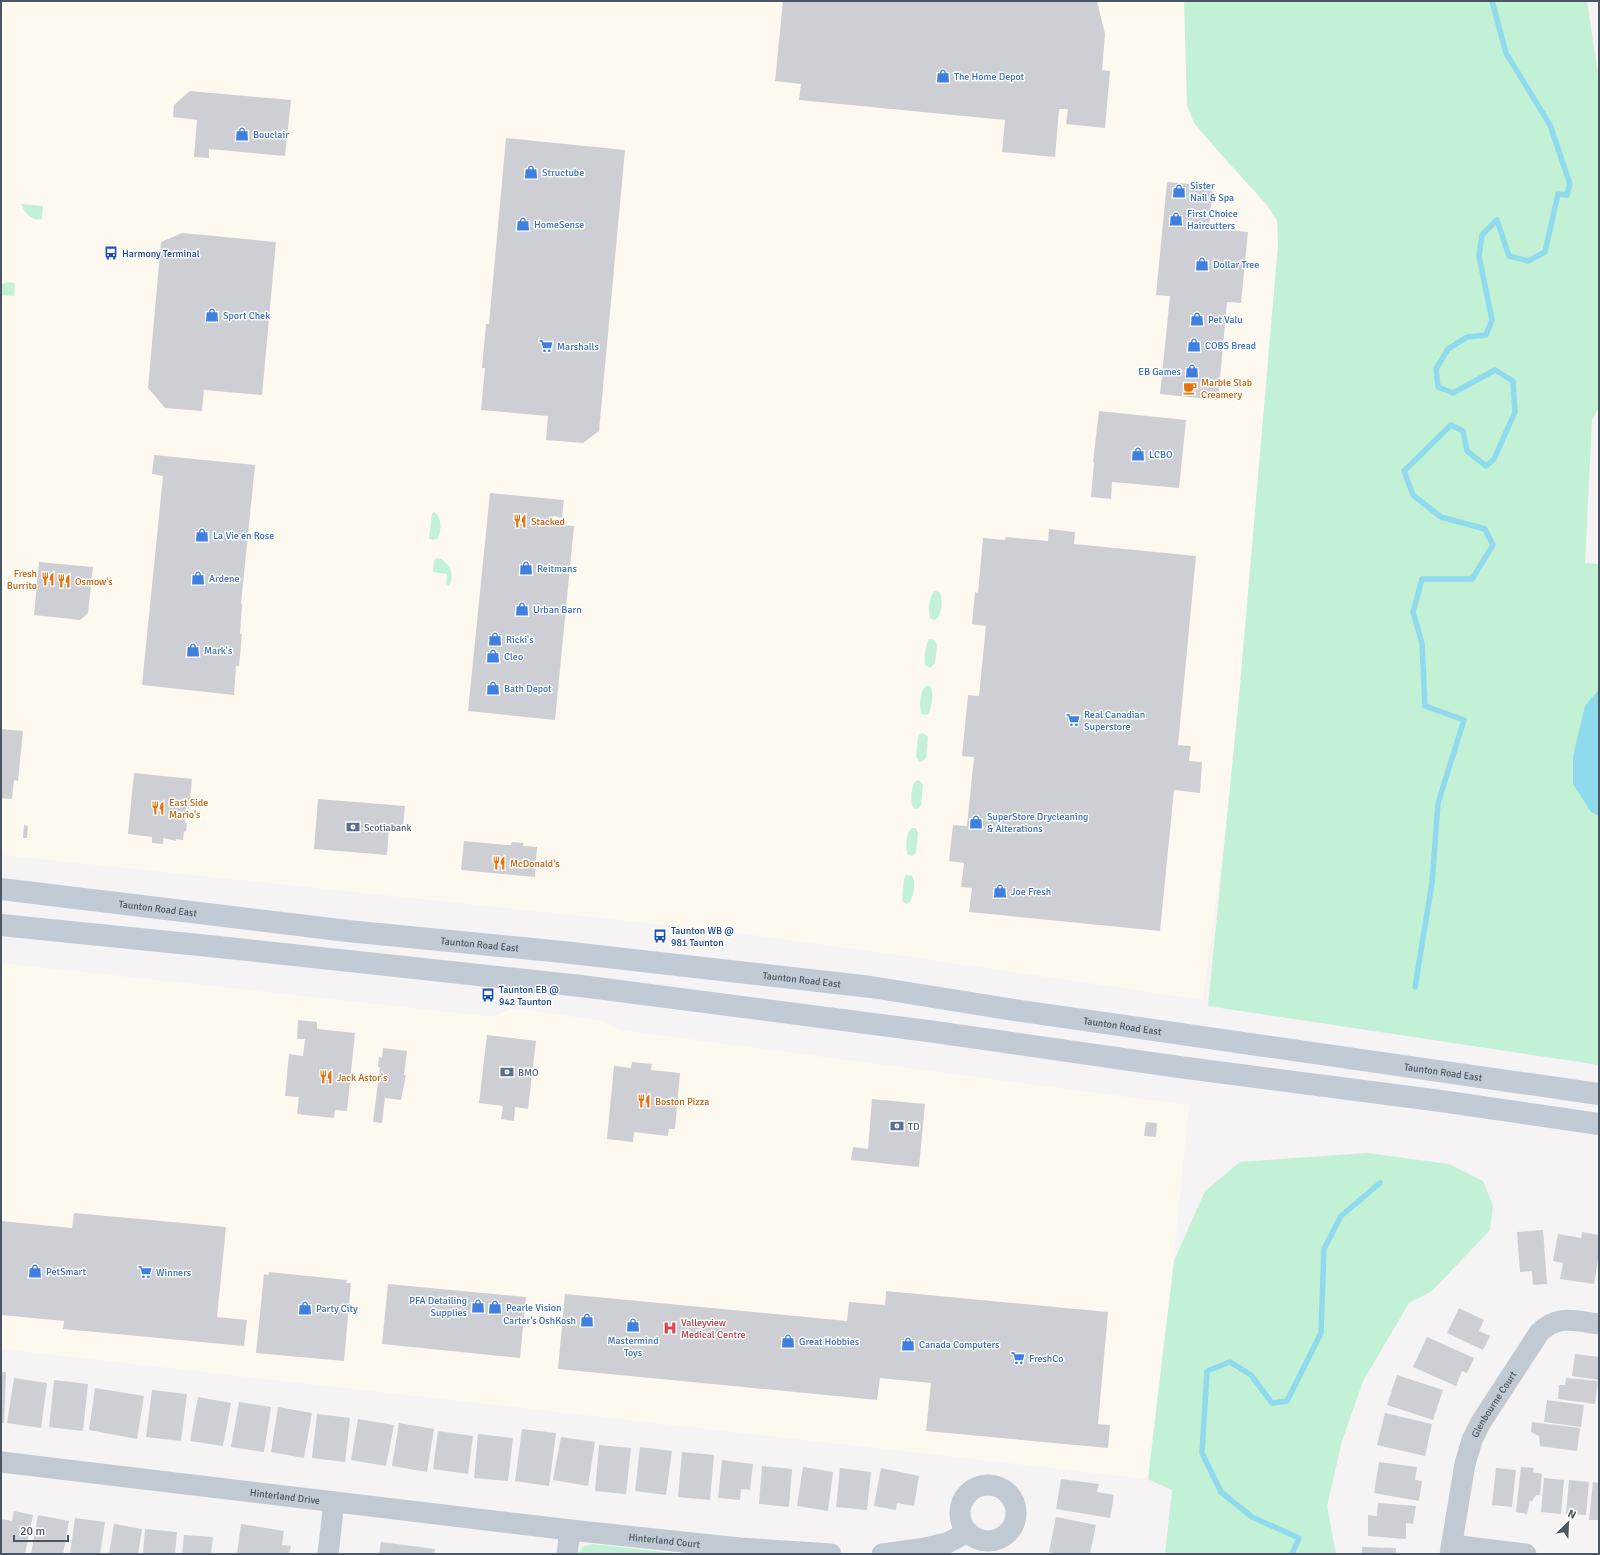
<svg xmlns="http://www.w3.org/2000/svg" width="1600" height="1555" font-family="Signika,sans-serif">
	<rect width="100%" height="100%" fill="#f5f3f3"/>
	<!-- commercial -->
	<path fill="#fdf9ef" d="M1,1H1264L1306,220L1203,1000L891,954L737,933L581,916L1,855Z
		M1,963L486,1016H494L511,1009L535,1011L603,1021L620,1030L1189,1105L1169,1305L1164,1335L1148,1479L1,1349Z"/>
	<!-- green -->
	<path fill="#c3f1d5" d="M1184,1H1587L1599,81V407L1592,420L1585,563L1599,564V1065L1208,1006L1239,697L1278,244L1277,221L1267,205L1225,159L1194,123L1187,106Z
		M21,204L43,206L42,219C32,222 24,212 21,204Z
		M7,282L15,283L14,296L1,295V285Z
		M434,512C442,516 442,532 437,539L432,540L429,538L432,514Z
		M438,558C449,561 456,576 449,586L446,584L447,574L433,572L434,560Z
		M935,591L939,592C944,598 942,616 935,620L931,619C927,613 929,595 935,591Z
		M929,639L935,640L937,645L935,663L930,668L925,665C924,658 925,646 929,639Z
		M926,686H930C934,692 932,708 928,714L924,715L921,713C919,706 920,690 926,686Z
		M923,733L928,737L926,758L923,761L920,762L916,757L918,737L920,734Z
		M919,780L923,785L921,805L919,808L916,809L913,808C910,801 911,786 916,781Z
		M912,828H916L918,833L916,853L912,856C909,855 907,855 907,852C905,846 907,831 912,828Z
		M906,875L912,876C916,881 914,896 910,902L907,904L903,902L902,899L904,879Z
		M1367,1153L1449,1164L1483,1181L1493,1206L1490,1230L1432,1291L1409,1303L1363,1381L1342,1441L1327,1506L1336,1554H1165L1172,1490L1148,1479L1174,1261L1205,1191L1240,1162Z
		M592,1544L682,1554H579L582,1547Z"/>
	<!-- water -->
	<path fill="#90daee" d="M1599,689V816L1591,812L1573,784V756L1585,706Z"/>
	<g fill="none" stroke-linecap="round" stroke-linejoin="round">
		<!-- stream -->
		<path stroke="#90daee" stroke-width="5.5" d="M1415,987L1432,883L1438,803L1464,720L1425,706L1422,643L1413,612L1422,579H1472L1493,545L1485,529L1441,517L1413,495L1404,471L1451,425L1463,431L1467,451L1486,466L1494,459L1515,412L1513,381L1495,370L1453,393L1438,387L1436,369L1448,349L1467,337L1486,335L1492,320L1479,256L1482,235L1497,220L1509,256L1528,261L1545,252L1558,194L1567,195L1570,184L1550,125L1506,53L1492,1
			M1292,1554L1299,1538L1252,1517L1221,1492L1202,1453L1207,1371L1230,1362L1251,1375L1272,1403L1287,1401L1321,1333L1324,1249L1341,1216L1380,1183"/>
	</g>
	<!-- building -->
	<path fill="#cdcfd5" d="M783,1H1097L1105,34L1102,70L1110,71L1105,128L1066,124L1068,109H1059L1055,157L1002,152L1005,120L799,100L801,84L775,81Z
		M190,91L291,100L285,156L209,149V158L194,157L197,120L173,117L174,105Z
		M506,138L625,150L599,431L583,443L546,440L548,416L481,410L485,368H482L486,324H489Z
		M1167,182L1213,186L1209,228L1248,232L1241,303L1227,302L1218,400L1160,394L1170,296L1156,295Z
		M182,233L276,242L262,395L204,390L202,411L165,408L148,388L161,242Z
		M1099,411L1186,420L1179,488L1112,482L1111,499L1091,497L1094,462H1093Z
		M154,455L255,465L241,604H242L240,634H242L239,666H236L234,695L142,685L163,476L152,474Z
		M490,493L564,500L562,518L553,516L552,524L574,526L555,720L468,711Z
		M1049,529L1075,532L1074,544L1196,556L1178,745L1191,746L1189,761L1202,762L1200,793L1174,790L1160,931L969,912L972,888L961,887L964,863L949,861L953,825L967,826L974,757L962,756L968,695L979,696L986,626L972,624L975,592L978,593L983,538L1005,540L1006,537L1048,541Z
		M39,562L93,567L88,613L80,620L34,615Z
		M1,729L23,731L18,781L14,780L12,799L1,798Z
		M134,773L192,779L189,809L186,808L185,823H187L186,832L184,831L183,840L176,839V841L163,838V844L152,843V837L128,834Z
		M318,799L405,806L403,828L389,826L387,855L314,849Z
		M24,825L28,826L27,838H23Z
		M464,841L507,845H511L512,842L523,843V846L537,847L535,877L461,870Z
		M298,1020L317,1022V1029L355,1033L347,1111L335,1110L334,1118L297,1114L299,1097L285,1096L289,1054L303,1056L305,1039H297Z
		M487,1035L536,1041L528,1109L515,1107L514,1121L501,1119L503,1106L479,1103Z
		M383,1048L407,1051L404,1075H406L401,1100L385,1098L382,1123L373,1122L380,1067H378L379,1057L382,1058Z
		M632,1062L652,1064L651,1070L680,1073L675,1129H669L668,1136L634,1132L633,1142L607,1139L614,1066L631,1068Z
		M872,1099L925,1104L919,1167L851,1160L853,1147L868,1149Z
		M1146,1122L1157,1123L1156,1137L1144,1136Z
		M74,1213L226,1227L217,1317L247,1320L244,1346L63,1329L64,1321L1,1315V1221L72,1228Z
		M1543,1230L1547,1284L1533,1285L1532,1271L1520,1272L1517,1232Z
		M1582,1232L1599,1235V1254L1594,1284L1560,1279L1563,1263L1553,1261L1558,1234L1581,1238Z
		M269,1272L347,1280L346,1283H351L344,1361L256,1353L264,1274L268,1275Z
		M388,1284L526,1297L520,1358L382,1344Z
		M886,1291L1108,1312L1098,1424L1110,1425L1108,1448L926,1431L931,1383L880,1378L877,1400L558,1369L565,1294L847,1321L849,1302L885,1305Z
		M1459,1308L1484,1320L1479,1331L1490,1336L1483,1350L1447,1333Z
		M1427,1337L1474,1358L1467,1373L1462,1371L1456,1386L1413,1367Z
		M1575,1354L1599,1357V1380L1572,1376Z
		M1,1372H6L4,1423H1Z
		M1397,1375L1443,1390L1433,1420L1387,1405Z
		M14,1378L47,1383L41,1428L7,1423Z
		M1566,1378L1598,1381L1595,1404L1558,1399L1559,1385H1565Z
		M54,1380L88,1384L83,1431L49,1427Z
		M95,1388L144,1396L137,1439L89,1430Z
		M152,1390L187,1394L181,1441L146,1437Z
		M198,1397L231,1403L223,1446L190,1441Z
		M1547,1400L1584,1405L1581,1427L1544,1422Z
		M239,1402L271,1407L264,1452L231,1447Z
		M278,1407L312,1413L304,1458L271,1452Z
		M1385,1413L1432,1424L1425,1456L1377,1445Z
		M317,1414L350,1418L345,1462L312,1458Z
		M358,1419L394,1425L386,1466L351,1460Z
		M1532,1422L1580,1428L1577,1451L1540,1446L1539,1436L1531,1432Z
		M399,1423L434,1429L427,1472L392,1466Z
		M522,1429L556,1433L549,1486L515,1481Z
		M438,1431L473,1436L468,1474L433,1469Z
		M478,1434L513,1438L508,1481L474,1478Z
		M561,1437L595,1442L588,1486L553,1480Z
		M599,1445L631,1448L626,1494L595,1491Z
		M640,1447L672,1451L666,1495L635,1491Z
		M682,1452L714,1455L710,1500L678,1497Z
		M722,1460L753,1464L750,1490L741,1489L740,1500L718,1498Z
		M1379,1462L1417,1467L1415,1480L1422,1481L1419,1501L1374,1493Z
		M762,1466L792,1469L789,1507L759,1504Z
		M803,1467L833,1472L828,1511L797,1506Z
		M1521,1467L1534,1468L1533,1472L1542,1474L1540,1495H1536L1532,1501H1530L1527,1514L1516,1512Z
		M840,1468L871,1472L867,1510L836,1507Z
		M881,1468L919,1476L914,1506L897,1503L896,1510L874,1506Z
		M1496,1468L1516,1470L1512,1507L1492,1505Z
		M1544,1478L1564,1480L1561,1514L1541,1512Z
		M1061,1479L1099,1484L1097,1492L1114,1495L1110,1518L1056,1509Z
		M1569,1480L1589,1482L1586,1515L1566,1514Z
		M1593,1482L1599,1483V1520H1589Z
		M1378,1503L1416,1506L1413,1524L1406,1523V1539L1368,1536V1515L1377,1516Z
		M14,1511L33,1515L25,1554H1V1519L12,1521Z
		M38,1515L69,1521L63,1554H31Z
		M1056,1517L1096,1525L1090,1554H1059L1049,1552Z
		M75,1518L105,1522L100,1554H70Z
		M114,1524L142,1529L138,1554H109Z
		M241,1524L284,1531L282,1545L291,1546L289,1554H237Z
		M145,1529L177,1532L175,1554H143Z
		M184,1535L213,1537L211,1554H182Z
		M381,1542L435,1549L434,1554H379Z
		M1362,1547L1396,1548V1554H1362Z"/>
	<g fill="none" stroke-linecap="round" stroke-linejoin="round">
		<!-- minor -->
		<g stroke="#c1cad2" stroke-width="21">
			<path id="s1" d="M1,1462L570,1530L740,1548L831,1554"/>
			<circle cx="988" cy="1513" r="28"/>
			<path d="M1452,1545L1526,1554"/>
			<path d="M328,1554L334,1502"/>
			<path d="M567,1554L570,1530"/>
			<path d="M882,1554L920,1549L947,1543L968,1532"/>
			<path id="s2" d="M1450,1554L1465,1464L1472,1440L1481,1422L1539,1333C1557,1314 1575,1321 1599,1324"/>
		</g>
		<!-- secondary -->
		<g stroke="#c1cbd6" stroke-width="22">
			<path id="s3" d="M1,889L348,931L563,952L871,987L1021,1011L1599,1094"/>
			<path d="M1,925L219,947L581,986L928,1031L1179,1067L1441,1101L1599,1124"/>
		</g>
	</g>
	<!-- icons -->
	<defs>
		<g id="shop-bare" transform="scale(1.08)"><path d="M-5-2.5h2.3a2.7 3.5 0 0 1 5.4 0H5L5.5 6h-11ZM-1.5-2.5h3a1.5 2.3 0 0 0-3 0Z" fill="#3f7fe0" stroke="#fff" stroke-width="2.5" paint-order="stroke"/></g>
		<g id="bus-bare" transform="scale(1.08)"><path d="M-5-6H5V4H4V6H2V4H-2V6H-4V4H-5ZM-3.5-4V0h7V-4ZM-3.5 1.2v1.5H-2V1.2ZM2 1.2v1.5H3.5V1.2Z" fill="#1a4fb4" stroke="#fff" stroke-width="2.5" paint-order="stroke"/></g>
		<g id="supermarket-bare" transform="scale(1.08)"><path d="M-6-5.5h2.5l.6 2H6L4.5 2H-2.5L-4.4-4H-6ZM-1.5 3.2a1.3 1.3 0 1 0 .1 0ZM3 3.2a1.3 1.3 0 1 0 .1 0Z" fill="#3f7fe0" stroke="#fff" stroke-width="2.5" paint-order="stroke"/></g>
		<g id="cafe-bare" transform="scale(1.08)"><path d="M-5.5-4.5H6V0H3Q3 3.5 0 3.5H-2.5Q-5.5 3.5-5.5 0ZM3-3.2v2h1.7v-2ZM-6 4.5H4V6H-6Z" fill="#e8710a" stroke="#fff" stroke-width="2.5" paint-order="stroke"/></g>
		<g id="restaurant-bare" transform="scale(1.08)"><path d="M-5-6h1v4h1v-4h1v4h1v-4h1v5L-1.5 .5V6h-2V.5L-5-1ZM5-6V6H3V1.5H1.5Q1.5-4 5-6Z" fill="#e8710a" stroke="#fff" stroke-width="2.5" paint-order="stroke"/></g>
		<g id="bank-bare" transform="scale(1.08)"><path d="M-6-4H6V4H-6ZM0-2.3a2.3 2.3 0 1 0 0 4.6a2.3 2.3 0 1 0 0-4.6Z" fill="#5c6f8a" stroke="#fff" stroke-width="2.5" paint-order="stroke"/></g>
		<g id="hospital-bare" transform="scale(1.08)"><path d="M-5-5h3v3.5h4V-5h3V5h-3V1.5h-4V5h-3Z" fill="#e0444e" stroke="#fff" stroke-width="2.5" paint-order="stroke"/></g>
	</defs>
	<g fill-rule="evenodd">
		<use href="#shop-bare" x="943" y="76"/>
		<use href="#shop-bare" x="242" y="134"/>
		<use href="#shop-bare" x="531" y="172"/>
		<use href="#shop-bare" x="1179" y="191"/>
		<use href="#shop-bare" x="1176" y="219"/>
		<use href="#shop-bare" x="523" y="224"/>
		<use href="#bus-bare" x="111" y="253"/>
		<use href="#shop-bare" x="1202" y="264"/>
		<use href="#shop-bare" x="212" y="315"/>
		<use href="#shop-bare" x="1197" y="319"/>
		<use href="#shop-bare" x="1194" y="345"/>
		<use href="#supermarket-bare" x="546" y="346"/>
		<use href="#shop-bare" x="1192" y="371"/>
		<use href="#cafe-bare" x="1190" y="388"/>
		<use href="#shop-bare" x="1138" y="454"/>
		<use href="#restaurant-bare" x="520" y="521"/>
		<use href="#shop-bare" x="202" y="535"/>
		<use href="#shop-bare" x="526" y="568"/>
		<use href="#shop-bare" x="198" y="578"/>
		<use href="#restaurant-bare" x="48" y="579"/>
		<use href="#restaurant-bare" x="64" y="581"/>
		<use href="#shop-bare" x="522" y="609"/>
		<use href="#shop-bare" x="495" y="639"/>
		<use href="#shop-bare" x="193" y="650"/>
		<use href="#shop-bare" x="493" y="656"/>
		<use href="#shop-bare" x="493" y="688"/>
		<use href="#supermarket-bare" x="1073" y="720"/>
		<use href="#restaurant-bare" x="158" y="808"/>
		<use href="#shop-bare" x="976" y="822"/>
		<use href="#bank-bare" x="353" y="827"/>
		<use href="#restaurant-bare" x="499" y="863"/>
		<use href="#shop-bare" x="1000" y="891"/>
		<use href="#bus-bare" x="660" y="936"/>
		<use href="#bus-bare" x="488" y="995"/>
		<use href="#bank-bare" x="507" y="1072"/>
		<use href="#restaurant-bare" x="326" y="1077"/>
		<use href="#restaurant-bare" x="644" y="1101"/>
		<use href="#bank-bare" x="897" y="1126"/>
		<use href="#shop-bare" x="35" y="1271"/>
		<use href="#supermarket-bare" x="145" y="1272"/>
		<use href="#shop-bare" x="478" y="1306"/>
		<use href="#shop-bare" x="495" y="1307"/>
		<use href="#shop-bare" x="305" y="1308"/>
		<use href="#shop-bare" x="587" y="1320"/>
		<use href="#shop-bare" x="633" y="1325"/>
		<use href="#hospital-bare" x="670" y="1328"/>
		<use href="#shop-bare" x="788" y="1341"/>
		<use href="#shop-bare" x="908" y="1344"/>
		<use href="#supermarket-bare" x="1018" y="1358"/>
	</g>
	<g text-anchor="middle" stroke-width="3" stroke-linejoin="round" paint-order="stroke">
		<!-- shop labels -->
		<g font-size="10" fill="#366cbe" stroke="#fff" text-anchor="start">
			<text x="954" y="80">The Home Depot</text>
			<text x="253" y="138">Bouclair</text>
			<text x="542" y="176">Structube</text>
			<text x="1190" y="189">Sister<tspan x="1190" dy="12">Nail &amp; Spa</tspan></text>
			<text x="1187" y="217">First Choice<tspan x="1187" dy="12">Haircutters</tspan></text>
			<text x="534" y="228">HomeSense</text>
			<text x="1213" y="268">Dollar Tree</text>
			<text x="223" y="319">Sport Chek</text>
			<text x="1208" y="323">Pet Valu</text>
			<text x="1205" y="349">COBS Bread</text>
			<text x="557" y="350">Marshalls</text>
			<text x="1181" y="375" text-anchor="end">EB Games</text>
			<text x="1149" y="458">LCBO</text>
			<text x="213" y="539">La Vie en Rose</text>
			<text x="537" y="572">Reitmans</text>
			<text x="209" y="582">Ardene</text>
			<text x="533" y="613">Urban Barn</text>
			<text x="506" y="643">Ricki's</text>
			<text x="204" y="654">Mark's</text>
			<text x="504" y="660">Cleo</text>
			<text x="504" y="692">Bath Depot</text>
			<text x="1084" y="718">Real Canadian<tspan x="1084" dy="12">Superstore</tspan></text>
			<text x="987" y="820">SuperStore Drycleaning<tspan x="987" dy="12">&amp; Alterations</tspan></text>
			<text x="1011" y="895">Joe Fresh</text>
			<text x="46" y="1275">PetSmart</text>
			<text x="156" y="1276">Winners</text>
			<text x="467" y="1304" text-anchor="end">PFA Detailing<tspan x="467" dy="12">Supplies</tspan></text>
			<text x="506" y="1311">Pearle Vision</text>
			<text x="316" y="1312">Party City</text>
			<text x="576" y="1324" text-anchor="end">Carter's OshKosh</text>
			<text x="633" y="1344" text-anchor="middle">Mastermind<tspan x="633" dy="12">Toys</tspan></text>
			<text x="799" y="1345">Great Hobbies</text>
			<text x="919" y="1348">Canada Computers</text>
			<text x="1029" y="1362">FreshCo</text>
		</g>
		<!-- transit labels -->
		<g font-size="10" fill="#164399" stroke="#fff" text-anchor="start">
			<text x="122" y="257">Harmony Terminal</text>
			<text x="671" y="934">Taunton WB @<tspan x="671" dy="12">981 Taunton</tspan></text>
			<text x="499" y="993">Taunton EB @<tspan x="499" dy="12">942 Taunton</tspan></text>
		</g>
		<!-- food labels -->
		<g font-size="10" fill="#c56008" stroke="#fff" text-anchor="start">
			<text x="1201" y="386">Marble Slab<tspan x="1201" dy="12">Creamery</tspan></text>
			<text x="531" y="525">Stacked</text>
			<text x="37" y="577" text-anchor="end">Fresh<tspan x="37" dy="12">Burrito</tspan></text>
			<text x="75" y="585">Osmow's</text>
			<text x="169" y="806">East Side<tspan x="169" dy="12">Mario's</tspan></text>
			<text x="510" y="867">McDonald's</text>
			<text x="337" y="1081">Jack Astor's</text>
			<text x="655" y="1105">Boston Pizza</text>
		</g>
		<!-- service labels -->
		<g font-size="10" fill="#4e5e75" stroke="#fff" text-anchor="start">
			<text x="364" y="831">Scotiabank</text>
			<text x="518" y="1076">BMO</text>
			<text x="908" y="1130">TD</text>
		</g>
		<!-- street labels -->
		<g font-size="10" fill="#4a5661" stroke="#fff">
			<text dy="4" stroke="none"><textPath href="#s3" startOffset="158">Taunton Road East</textPath></text>
			<text dy="4" stroke="none"><textPath href="#s3" startOffset="482">Taunton Road East</textPath></text>
			<text dy="4" stroke="none"><textPath href="#s3" startOffset="806">Taunton Road East</textPath></text>
			<text dy="4" stroke="none"><textPath href="#s3" startOffset="1130">Taunton Road East</textPath></text>
			<text dy="4" stroke="none"><textPath href="#s3" startOffset="1454">Taunton Road East</textPath></text>
			<text dy="4" stroke="none"><textPath href="#s2" startOffset="158">Glenbourne Court</textPath></text>
			<text dy="4" stroke="none"><textPath href="#s1" startOffset="286">Hinterland Drive</textPath></text>
			<text dy="4" stroke="none"><textPath href="#s1" startOffset="668">Hinterland Court</textPath></text>
		</g>
		<!-- health labels -->
		<g font-size="10" fill="#be3a42" stroke="#fff" text-anchor="start">
			<text x="681" y="1326">Valleyview<tspan x="681" dy="12">Medical Centre</tspan></text>
		</g>
	</g>
	<!-- border -->
	<rect width="1600" height="1555" fill="none" stroke="#4a5661" stroke-width="4"/>
	<!-- north arrow -->
	<g transform="translate(1568 1523) rotate(24)" stroke="#ffffff" stroke-width="3" paint-order="stroke">
	<path d="M0-3L7 15L0 10L-7 15Z" fill="#4a5661"/>
	<text y="-6" font-size="11" font-weight="bold" text-anchor="middle" fill="#4a5661">N</text>
	</g>
	<!-- scale -->
	<path d="M14 1535v6h54v-6" fill="none" stroke="#4a5661" stroke-width="2"/>
	<text x="20" y="1535" font-size="12" fill="#4a5661" stroke="#ffffff" stroke-width="3" paint-order="stroke">20 m</text>
</svg>
